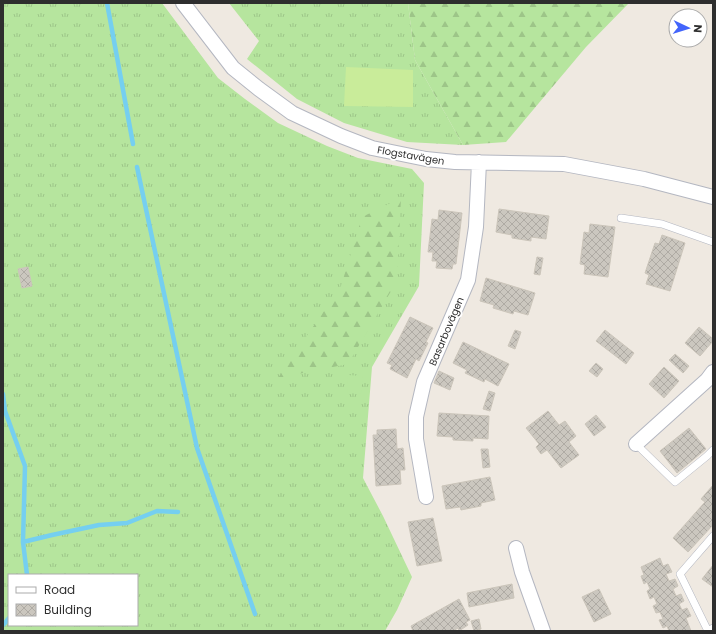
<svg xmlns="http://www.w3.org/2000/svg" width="716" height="634" font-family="Poppins,sans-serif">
	<defs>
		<pattern id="grass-tufts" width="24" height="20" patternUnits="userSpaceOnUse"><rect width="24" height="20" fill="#b6e59e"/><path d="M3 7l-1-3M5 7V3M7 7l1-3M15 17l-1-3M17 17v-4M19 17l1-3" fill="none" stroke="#9dc588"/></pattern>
		<pattern id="forest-firs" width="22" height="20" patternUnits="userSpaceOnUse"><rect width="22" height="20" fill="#b6e59e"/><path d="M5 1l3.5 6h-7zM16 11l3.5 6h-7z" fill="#9dc588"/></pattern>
		<pattern id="building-cross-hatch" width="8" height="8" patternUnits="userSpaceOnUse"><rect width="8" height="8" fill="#cbc7bf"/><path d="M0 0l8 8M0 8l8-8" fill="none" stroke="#afaba4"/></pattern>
	</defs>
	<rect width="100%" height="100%" fill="#efe9e1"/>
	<!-- grass -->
	<path fill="url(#grass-tufts)" fill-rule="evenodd" d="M3,3H162L218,78L245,99L278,123L327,146L358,158L412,169L424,183L419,286L372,367L363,478L383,516L412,577L397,610L385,631H3ZM9,575H137V625H9Z
		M229,3H408L415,60L463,145L407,142L344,123L297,99L247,59L259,41Z"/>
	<!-- forest -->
	<path fill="url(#forest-firs)" d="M408,3H629L586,47L506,142L463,145L415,60Z
		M401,198L397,281L348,364L278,378L341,286L362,217Z"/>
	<!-- park -->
	<path fill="#b6e59e" d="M348,375L363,376L361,394L347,393Z"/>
	<!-- pitch -->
	<path fill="#c9ec9a" d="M346,67L413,70V107L344,106Z"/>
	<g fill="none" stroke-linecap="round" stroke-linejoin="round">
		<!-- stream -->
		<path stroke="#75cff0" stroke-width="4.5" d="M107,3L133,144
			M137,167L197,448L255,614
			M3,394L5,411L25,466L23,542L27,575
			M23,542L52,535L99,525L127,523L157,511L178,512
			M3,625L5,623L9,618"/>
	</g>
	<!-- building -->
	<path fill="url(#building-cross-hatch)" stroke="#cbc5ba" d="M499,209L549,216L546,239L531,237V241L512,238V235L496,232Z
		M439,210L462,213L456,264H453L452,269L436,268L437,261H432L433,252H428L432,219L438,220Z
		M590,224L615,227L608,277L584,274L585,265L580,264L584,232L589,233Z
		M662,235L685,243L670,291L646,284L649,275L645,273L655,243L659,244Z
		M537,257L543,258L540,275L534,274Z
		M28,267L32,286L22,288L18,269Z
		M486,278L535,293L528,315L514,311L513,314L493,308L494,305L480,301Z
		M410,317L433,328L426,342L428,343L419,361L416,359L407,378L390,369L392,365L387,363Z
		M699,327L713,339V341L700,356L685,343Z
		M515,330L521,332L515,349L508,346Z
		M605,330L634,353L626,364L596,341Z
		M463,342L509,364L498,386L485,379L484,382L465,373L467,370L453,363Z
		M675,354L689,366L683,373L669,360Z
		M596,363L603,369L597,377L589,371Z
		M664,367L679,381L664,398L649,384Z
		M439,371L454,378L450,390L434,383Z
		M489,391L495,393L490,411L483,409Z
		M548,411L559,425L565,421L576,436L569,442L579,455L561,468L547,450L541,454L536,447L539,444L526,428Z
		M439,413L489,416L488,439L473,438V441L453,440V437L437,436Z
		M596,415L606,427L594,436L585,424Z
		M689,428L706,449L677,473L660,451Z
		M396,429L397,449L403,448L405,470H400L401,484L376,486L373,435H377V430Z
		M481,449H488L490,467L483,468Z
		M490,477L495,500L481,503V506L461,510L460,507L446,509L442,486Z
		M713,485V525L688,552L673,538L705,502L701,499Z
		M433,518L442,561L417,566L408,522Z
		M660,558L663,566L668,564L672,572L666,574L669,581L675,579L678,586L673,589L676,596L681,594L684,601L679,604L682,610L687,608L691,616L686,618L691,631H669L667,626L663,628L659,620L663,619L660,612L656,613L653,606L657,604L654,597L650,599L647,591L650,589L647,582L644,584L641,576L644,575L641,567Z
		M713,565V587L702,579Z
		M512,584L514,598L469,607L467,593Z
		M599,589L611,614L594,622L582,597Z
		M459,599L470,620L466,622L468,625L459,631L458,628L453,631H413L411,626Z
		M479,619L481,629L474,631L471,621Z"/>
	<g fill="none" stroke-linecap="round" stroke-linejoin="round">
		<!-- service casing -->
		<g stroke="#b4b7c1" stroke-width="8">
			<path id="service" d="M621,218L662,224L713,242
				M636,444L675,482L707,456L713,450
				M713,536L680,574L708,631L713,628"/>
		</g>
		<!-- minor casing -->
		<g stroke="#b4b7c1" stroke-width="16">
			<path id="minor" d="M183,3L233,68L259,89L292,113L341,136L372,148L426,159L455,162L564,164L644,179L713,197
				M636,444L707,380L713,372
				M426,497L416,439V417L424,382L468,280L476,227L479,162
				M516,548L522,572L543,631"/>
		</g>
		<!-- service -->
		<use href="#service" stroke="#fff" stroke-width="7"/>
		<!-- minor -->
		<use href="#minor" stroke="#fff" stroke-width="14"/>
	</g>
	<g text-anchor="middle" stroke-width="4" stroke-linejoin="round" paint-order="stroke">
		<!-- street labels -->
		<g font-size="10" fill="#2e2e2e" stroke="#fff">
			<text transform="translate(411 155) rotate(10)" y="4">Flogstavägen</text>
			<text transform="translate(446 331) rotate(-67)" y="4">Basarbovägen</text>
		</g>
	</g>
	<!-- border -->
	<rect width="716" height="634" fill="none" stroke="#2e2e2e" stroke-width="8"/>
	<!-- legend -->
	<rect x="8" y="574" width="130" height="52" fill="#ffffff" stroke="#ababab"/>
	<rect x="16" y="587" width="20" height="6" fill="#ffffff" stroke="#ababab"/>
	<text x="44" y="594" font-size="12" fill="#2e2e2e">Road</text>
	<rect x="16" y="604" width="20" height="12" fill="url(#building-cross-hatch)" stroke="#ababab"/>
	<text x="44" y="614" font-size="12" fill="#2e2e2e">Building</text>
	<!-- north arrow -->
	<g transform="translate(688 28) rotate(94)"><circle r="19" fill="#ffffff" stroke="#ababab"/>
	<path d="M0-3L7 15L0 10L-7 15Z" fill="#4264fb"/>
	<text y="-6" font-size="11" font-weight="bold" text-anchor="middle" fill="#2e2e2e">N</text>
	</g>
</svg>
